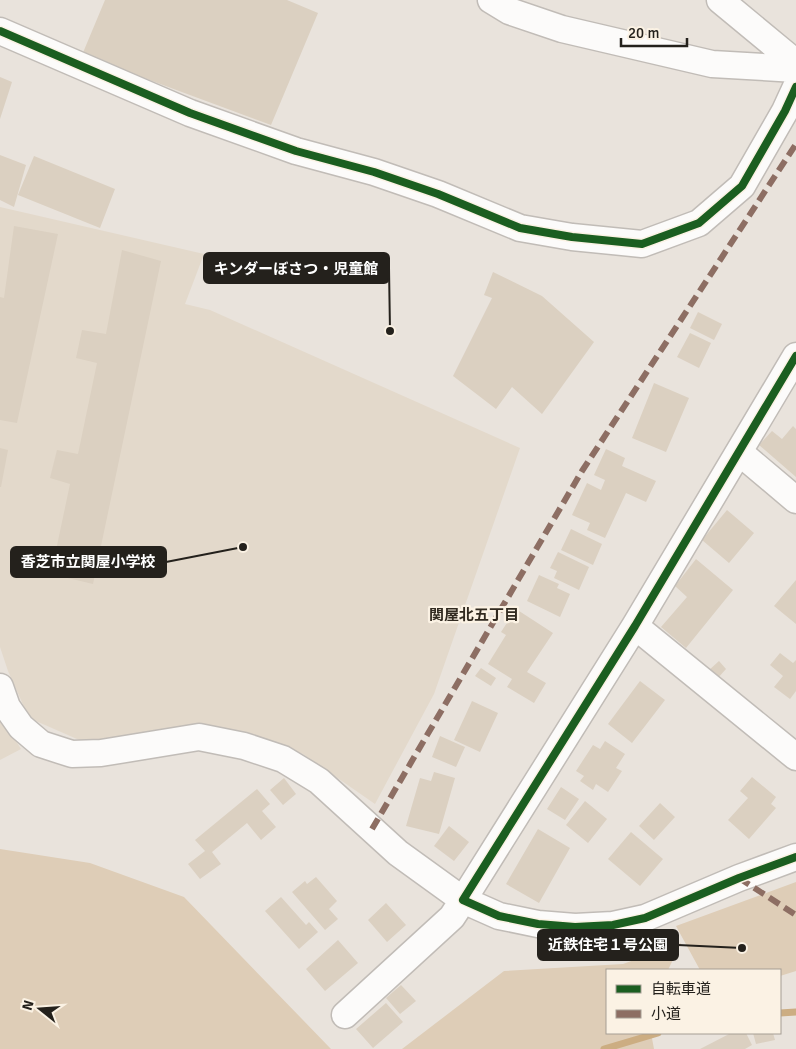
<svg xmlns="http://www.w3.org/2000/svg" width="796" height="1049" font-family="Signika,'Noto Sans JP',sans-serif">
	<rect width="100%" height="100%" fill="#e9e3dc"/>
	<!-- built -->
	<path fill="#e3d9cb" d="M0,207L204,254L185,304L210,310L520,448L434,694L375,804L303,754L243,732L183,726L93,746L29,718L8,671L0,647Z
		M0,716L21,749L0,760Z"/>
	<!-- green -->
	<path fill="#decdb7" d="M0,849L90,863L184,897L331,1049H0Z
		M796,882V971L780,976V970H700L676,926Z
		M681,943L668,970H607V1033H651L654,1049H402L504,971L623,964Z"/>
	<g fill="none" stroke-linecap="round" stroke-linejoin="round">
		<!-- stream -->
		<path stroke="#ccad82" stroke-width="7" d="M780,1013L796,1012
			M604,1049L658,1033"/>
	</g>
	<!-- building -->
	<path fill="#dbd0c1" d="M105,0H287L318,13L271,125L82,55Z
		M0,77L12,82L0,119Z
		M0,155L26,165L14,207L0,200Z
		M34,156L115,189L100,228L18,195Z
		M14,226L58,234L17,423L0,420V297L4,298Z
		M122,250L161,261L93,584L51,574L70,484L50,478L57,450L78,454L97,363L76,358L82,330L106,334Z
		M493,272L542,296L594,342L542,414L512,387L496,409L453,376L492,298L484,295Z
		M698,312L722,324L714,340L690,328Z
		M690,333L711,343L699,368L677,357Z
		M654,383L689,398L666,452L632,438Z
		M793,426L796,429V477L759,445L772,431L782,439Z
		M0,448L8,450L1,487H0Z
		M606,449L625,458L622,466L656,481L646,502L626,493L605,538L587,530L590,523L572,515L587,483L601,490L605,480L594,475Z
		M727,510L754,533L729,563L702,540Z
		M571,529L602,544L593,565L561,550Z
		M558,552L589,567L579,590L554,578L557,571L550,568Z
		M696,559L733,590L686,648L661,627L687,597L675,586Z
		M539,575L559,584L557,588L570,594L560,617L527,601Z
		M796,580V624L774,606Z
		M516,609L553,633L527,672L546,683L534,703L507,687L512,679L488,664L506,635L501,632Z
		M780,653L793,663L796,660V691L790,699L774,687L783,676L770,665Z
		M719,661L726,669L717,679L708,671Z
		M481,668L496,678L491,686L475,676Z
		M640,681L665,700L632,743L608,724Z
		M472,701L498,713L480,752L454,740Z
		M440,736L465,747L456,767L432,757Z
		M605,741L625,754L616,768L622,771L608,792L596,784L593,790L580,781L584,776L576,771L593,745L600,749Z
		M434,772L455,778L439,834L406,826L420,778L431,781Z
		M752,777L776,797L771,804L776,808L749,839L728,820L748,798L740,791Z
		M284,778L296,794L283,805L270,790Z
		M561,787L579,799L565,820L547,809Z
		M257,789L270,804L262,811L276,827L261,840L247,823L212,852L221,864L200,879L188,864L205,851L195,840Z
		M585,801L607,819L588,843L566,825Z
		M660,803L675,817L654,840L639,826Z
		M449,826L469,842L454,861L434,846Z
		M538,829L570,848L539,903L506,884Z
		M631,832L663,859L640,886L608,859Z
		M316,877L337,901L329,909L338,919L325,930L292,892L305,881L307,884Z
		M281,897L306,925L309,922L318,932L299,949L265,911Z
		M386,903L406,925L387,942L368,920Z
		M338,940L358,963L325,991L306,969Z
		M401,985L416,1001L400,1014L386,998Z
		M386,1003L403,1022L373,1048L356,1029Z
		M731,1033H746L752,1045L745,1049H700Z
		M753,1033H773L775,1040L756,1044Z"/>
	<g fill="none" stroke-linecap="round" stroke-linejoin="round">
		<!-- minor casing -->
		<g stroke="#c1bcb7" stroke-width="29">
			<path id="minor" d="M491,0L509,11L562,29L712,64L796,69
				M720,0L796,63
				M0,31L190,113L296,151L374,172L438,194L520,228L572,237L642,244L699,223L742,186L785,111L796,87
				M796,356L635,626L463,900L499,916L538,924L575,927L613,925L645,918L739,878L796,857
				M739,452L796,500
				M635,626L796,757
				M0,687L7,707L21,727L41,744L72,754L101,753L199,737L244,746L283,759L319,781L398,853L463,900L452,917L345,1015"/>
		</g>
		<!-- minor -->
		<use href="#minor" stroke="#fcfbfa" stroke-width="26"/>
		<!-- quiet -->
		<path stroke="#8d6e63" stroke-width="6" stroke-dasharray="12 6" stroke-linecap="butt" d="M372,829L582,471L796,144
			M739,878L796,915"/>
		<!-- cycleway casing -->
		<g stroke="#fbf2e4" stroke-width="11">
			<path id="cycleway" d="M0,31L190,113L296,151L374,172L438,194L520,228L572,237L642,244L699,223L742,186L785,111L796,87
				M796,356L635,626L463,900L499,916L538,924L575,927L613,925L645,918L739,878L796,857"/>
		</g>
		<!-- cycleway -->
		<use href="#cycleway" stroke="#1b5e20" stroke-width="8"/>
	</g>
	<g text-anchor="middle" stroke-width="4.5" stroke-linejoin="round" paint-order="stroke">
		<!-- neighbourhood labels -->
		<g font-size="15" font-weight="bold" fill="#312a20" stroke="#fbf2e4">
			<text x="474" y="620">関屋北五丁目</text>
		</g>
	</g>
	<!-- callouts -->
	<path fill="none" stroke="#24211c" stroke-width="2" d="M390 331L389 268M243 547L166 562M742 948L678 945"/>
	<g fill="#24211c" stroke="#fbf2e4" stroke-width="2">
		<circle cx="390" cy="331" r="5"/>
		<circle cx="243" cy="547" r="5"/>
		<circle cx="742" cy="948" r="5"/>
	</g>
	<g fill="#24211c" stroke="#24211c" stroke-width="2">
		<rect x="204" y="253" width="185" height="30" rx="5"/>
		<rect x="11" y="547" width="155" height="30" rx="5"/>
		<rect x="538" y="930" width="140" height="30" rx="5"/>
	</g>
	<g font-size="15" text-anchor="middle" font-weight="bold" fill="#fff">
		<text x="296" y="274">キンダーぼさつ・児童館</text>
		<text x="88" y="567">香芝市立関屋小学校</text>
		<text x="608" y="950">近鉄住宅１号公園</text>
	</g>
	<!-- legend -->
	<rect x="606" y="969" width="175" height="65" fill="#fbf2e4" stroke="#a59e94"/>
	<rect x="616" y="985" width="25" height="8" fill="#1b5e20" stroke="#a59e94"/>
	<text x="651" y="994" font-size="15" fill="#24211c">自転車道</text>
	<rect x="616" y="1010" width="25" height="8" fill="#8d6e63" stroke="#a59e94"/>
	<text x="651" y="1019" font-size="15" fill="#24211c">小道</text>
	<!-- north arrow -->
	<g transform="translate(40 1009) rotate(287)" stroke="#fbf2e4" stroke-width="4" paint-order="stroke">
	<path d="M0-4L9 19L0 12L-9 19Z" fill="#24211c"/>
	<text y="-8" font-size="14" font-weight="bold" text-anchor="middle" fill="#24211c">N</text>
	</g>
	<!-- scale -->
	<path d="M621 38v8h66v-8" fill="none" stroke="#24211c" stroke-width="2.5"/>
	<text x="628" y="38" font-size="15" fill="#24211c" stroke="#fbf2e4" stroke-width="4" paint-order="stroke">20 m</text>
</svg>
